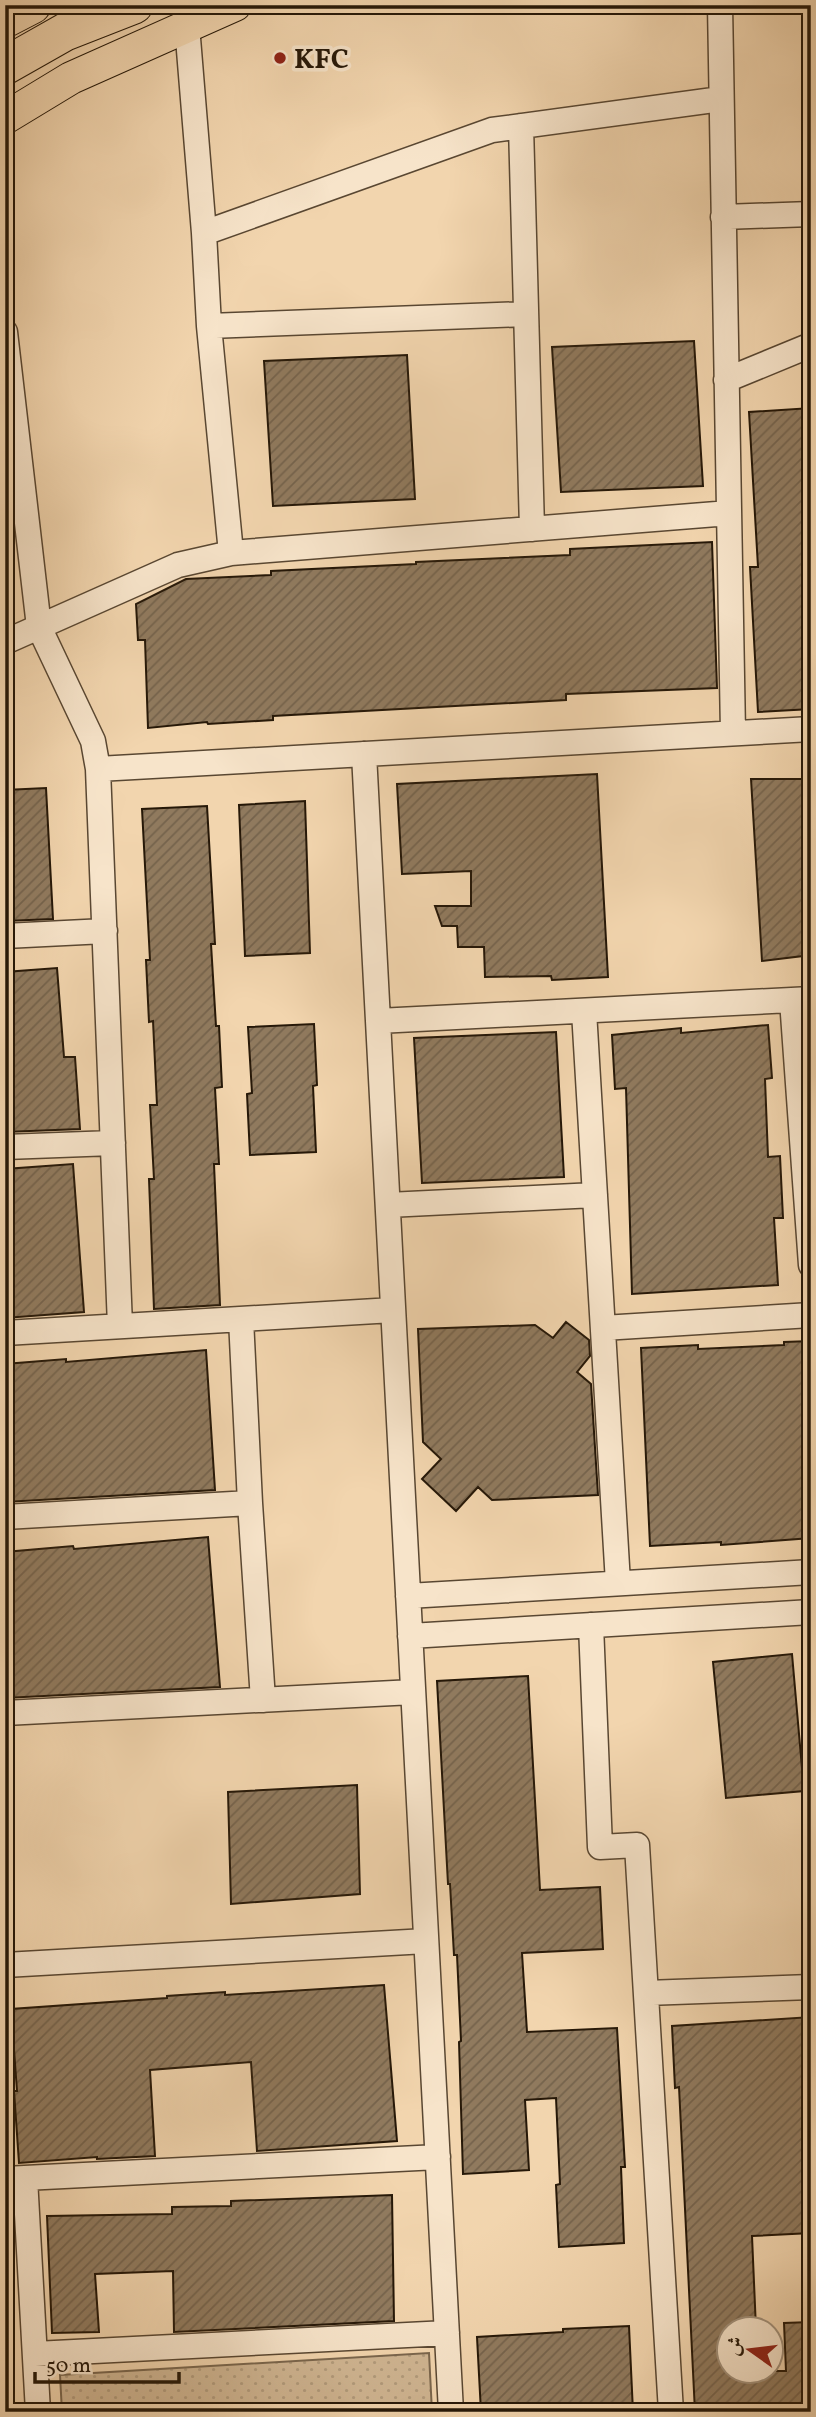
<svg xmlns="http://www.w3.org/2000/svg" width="816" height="2417" font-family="Vollkorn,Amiri,serif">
	<defs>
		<pattern id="park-dots" width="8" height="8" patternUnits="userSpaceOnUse" patternTransform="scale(1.75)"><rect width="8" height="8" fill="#cfb592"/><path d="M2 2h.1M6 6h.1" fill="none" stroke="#b29b7c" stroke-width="1.8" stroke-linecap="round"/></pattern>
		<pattern id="building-hatch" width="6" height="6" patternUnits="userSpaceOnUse" patternTransform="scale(1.75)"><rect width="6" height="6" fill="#907a5e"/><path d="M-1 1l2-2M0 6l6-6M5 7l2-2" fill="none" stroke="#75634c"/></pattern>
	</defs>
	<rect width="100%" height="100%" fill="#f2d5ae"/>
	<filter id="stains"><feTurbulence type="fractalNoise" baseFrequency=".00286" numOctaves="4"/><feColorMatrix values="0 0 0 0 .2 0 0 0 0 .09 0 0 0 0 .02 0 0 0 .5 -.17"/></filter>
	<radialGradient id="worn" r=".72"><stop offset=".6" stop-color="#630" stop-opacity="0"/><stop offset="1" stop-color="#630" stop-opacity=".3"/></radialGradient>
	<!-- park -->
	<path fill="url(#park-dots)" stroke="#7a664d" stroke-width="2" d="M429,2353L432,2412H62L60,2375Z"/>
	<!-- building -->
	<path fill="url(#building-hatch)" stroke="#261808" stroke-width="2" d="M694,341L703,486L561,492L552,347Z
		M407,355L415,499L273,506L264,361Z
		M811,408V709L758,712L750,567H758L749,412Z
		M712,542L717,688L566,694V700L273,716V720L208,724L207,722L148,728L145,640H138L136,604L186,579L271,575V571L416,564V562L570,555V549Z
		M597,774L608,977L552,980L551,976L485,977L484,947H458L457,926H442L435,906H471V871L402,874L397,784Z
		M751,779H806L811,853V955L762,961Z
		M46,788L53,919L5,921V790Z
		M305,801L310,953L245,956L239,805Z
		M207,806L215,944H211L216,1026H219L222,1087L215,1088L219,1164H214L220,1305L154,1309L149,1179H154L150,1105H157L153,1021L149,1022L146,960H150L142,809Z
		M57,968L64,1057H75L80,1129L5,1132V972Z
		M314,1024L317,1085L313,1086L316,1152L250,1155L247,1094L252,1093L248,1027Z
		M768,1025L772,1078L765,1079L768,1157L780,1156L783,1218H774L778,1285L632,1294L626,1088L615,1089L612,1035L681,1028V1033Z
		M556,1032L564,1177L422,1183L414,1038Z
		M73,1164L84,1312L5,1318V1169Z
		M566,1322L589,1340L590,1356L577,1372L591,1384L598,1495L492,1500L478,1487L456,1511L422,1479L441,1459L423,1442L418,1329L535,1325L553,1338Z
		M811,1341V1538L721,1545V1542L650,1546L641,1348L698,1345V1349L784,1345V1342Z
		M206,1350L215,1490L5,1502V1364L66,1359V1362Z
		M208,1537L220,1687L5,1698V1552L73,1546L74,1549Z
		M792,1654L804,1791L726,1798L713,1662Z
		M528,1676L540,1890L600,1887L603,1949L522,1953L527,2032L617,2028L625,2167H621L624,2243L559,2247L556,2185L560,2184L556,2098L525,2100L529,2170L463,2174L459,2042L461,2041L457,1955H454L450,1884H448L437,1681Z
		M357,1785L360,1894L231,1904L228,1792Z
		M384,1985L397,2141L257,2151L251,2062L150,2070L155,2156L97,2159V2157L19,2163L14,2091H17L11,2009L167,1998V1996L225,1992V1995Z
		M811,2017V2233L752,2236L756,2329H729V2371H786L784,2323L811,2322V2412H695L679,2087L675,2088L672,2026Z
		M392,2195L394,2321L174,2332L173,2271L95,2274L99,2332L52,2333L47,2216L172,2214V2207L231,2206V2201Z
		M629,2326L633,2412H481L477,2337L563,2332V2329Z"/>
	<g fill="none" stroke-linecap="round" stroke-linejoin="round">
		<!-- minor casing -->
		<g stroke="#594732" stroke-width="27">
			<path id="minor" d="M720,5L733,733
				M187,26L204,233L209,326L231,553
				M521,126L532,529
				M723,217L811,214
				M204,233L492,130L721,99
				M209,326L526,314
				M5,332L39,627L93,741L98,769L120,1326
				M726,380L811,345
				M5,642L178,565L231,553L729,513
				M364,754L451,2412
				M98,769L811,729
				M5,936L105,931
				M792,1000L811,1265
				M584,1011L618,1583
				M378,1021L811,999
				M5,1147L113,1143
				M388,1205L595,1195
				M241,1319L250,1503L263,1700
				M603,1328L811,1315
				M5,1333L393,1310
				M5,1517L250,1503
				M408,1596L811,1572
				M591,1625L600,1847L637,1845L671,2412
				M410,1636L811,1612
				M5,1713L413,1692
				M5,1965L426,1941
				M646,1993L811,1987
				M25,2178L38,2412
				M5,2179L438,2157
				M35,2354L447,2333"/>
		</g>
		<!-- major casing -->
		<g stroke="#261808" stroke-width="34">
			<path id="major" d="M5,118L71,78L235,5"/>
		</g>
		<!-- highway casing -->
		<g stroke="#261808" stroke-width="39">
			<path id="highway" d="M5,19L32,5
				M5,66L65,32L134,5"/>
		</g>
		<!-- minor -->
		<use href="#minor" stroke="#f7e4ca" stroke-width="24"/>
		<!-- major -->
		<use href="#major" stroke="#f2d5ae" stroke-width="32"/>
		<!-- highway -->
		<use href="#highway" stroke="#f2d5ae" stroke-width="37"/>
	</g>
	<!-- markers -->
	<circle fill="#8f2418" stroke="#f7e4ca" stroke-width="2.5" cx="280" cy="58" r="7"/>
	<g text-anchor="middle" stroke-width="7" stroke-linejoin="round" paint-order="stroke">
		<!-- poi labels -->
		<g font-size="28" font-weight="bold" fill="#261808" stroke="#f7e4ca" text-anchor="start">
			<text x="294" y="68">KFC</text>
		</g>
	</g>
	<!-- margin -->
	<rect width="816" height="2417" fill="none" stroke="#f2d5ae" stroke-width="28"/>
	<rect x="7" y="7" width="802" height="2403" fill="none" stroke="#261808" stroke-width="3.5"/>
	<rect x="14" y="14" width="788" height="2389" fill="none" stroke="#261808" stroke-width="2"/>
	<!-- north arrow -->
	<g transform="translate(750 2350) rotate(284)"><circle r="33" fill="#f7e4ca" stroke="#a3927c" stroke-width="2"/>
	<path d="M0-5L12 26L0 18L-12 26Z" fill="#8f2418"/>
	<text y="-10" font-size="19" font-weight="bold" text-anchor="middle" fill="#261808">ش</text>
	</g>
	<!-- scale -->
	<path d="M35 2372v10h144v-10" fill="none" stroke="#261808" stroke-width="3.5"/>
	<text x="46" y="2372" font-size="21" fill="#261808" stroke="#f7e4ca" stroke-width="5" paint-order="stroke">50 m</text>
	<rect width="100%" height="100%" filter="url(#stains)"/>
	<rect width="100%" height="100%" fill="url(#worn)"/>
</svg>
